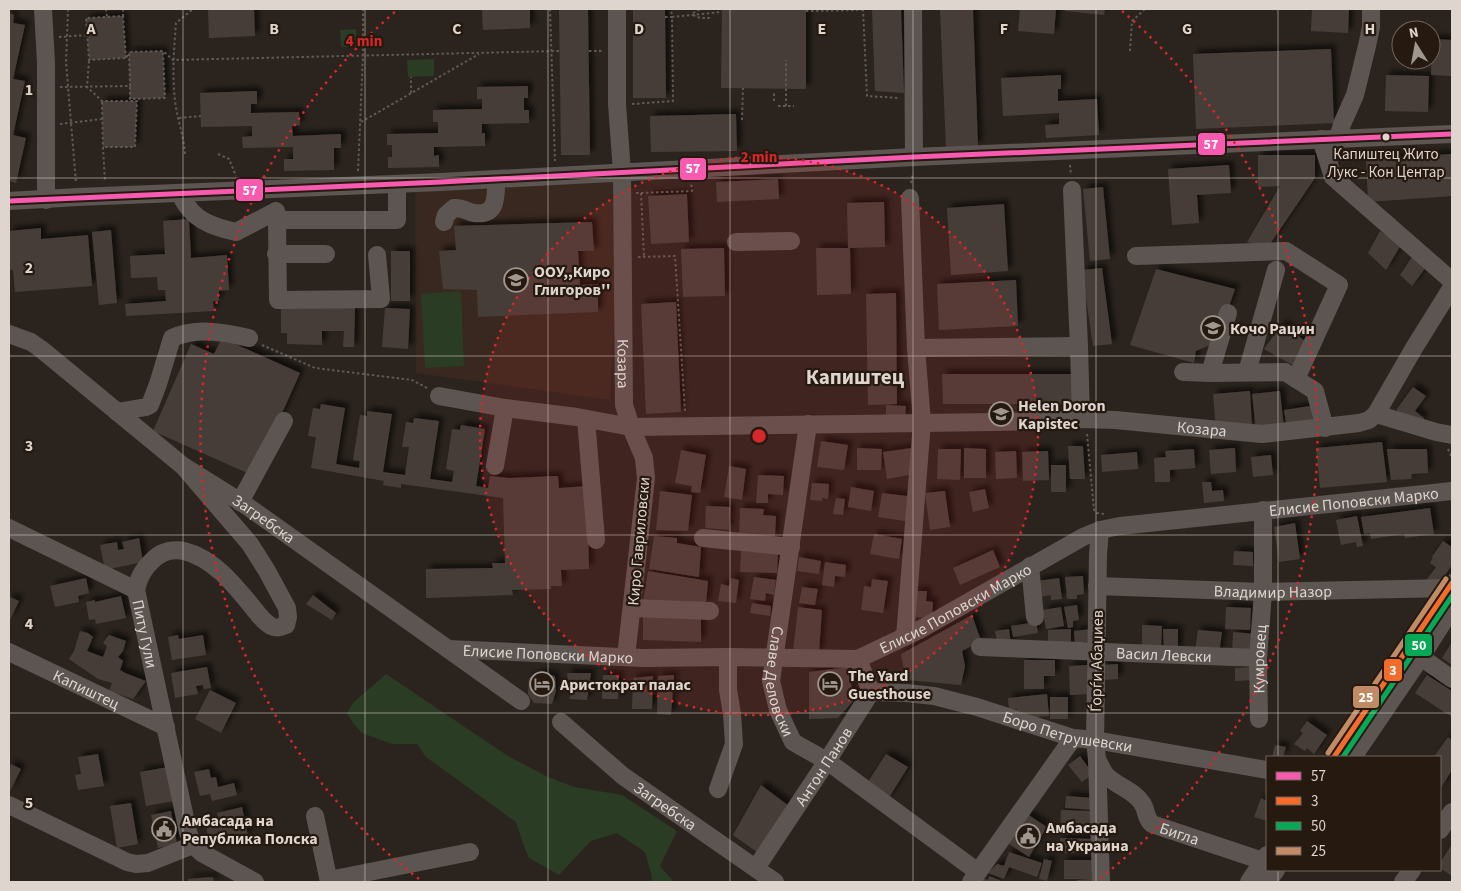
<svg xmlns="http://www.w3.org/2000/svg" width="1461" height="891" font-family="'Source Sans 3',sans-serif">
	<defs>
		<filter id="shadow"><feDropShadow dx="4.5" dy="-4.5" stdDeviation="2.5" flood-color="#0009"/></filter>
	</defs>
	<rect width="100%" height="100%" fill="#2b241e"/>
	<!-- education -->
	<path fill="#38281f" d="M622,176L610,400L416,373L415,187Z"/>
	<!-- green -->
	<path fill="#2a3c24" d="M356,29L357,46L341,47L340,30Z
		M434,59V76L408,77L407,60Z
		M461,291L464,366L425,368L421,294Z
		M386,674L508,756L548,777L574,787L622,795L677,831L660,866L674,882H651L652,877L645,852L617,833L591,841L559,875L529,858L525,849L516,822L426,757L417,744H392L362,733L353,723L347,713L353,703Z"/>
	<!-- building -->
	<path fill="#473d37" filter="url(#shadow)" d="M208,9H254L255,36L209,38Z
		M482,9H530V28L483,30Z
		M559,9H588L590,155H561Z
		M633,9H665L666,98H633Z
		M722,9H806V89L721,88Z
		M872,9H901L904,93L875,91Z
		M940,9H973L978,146L946,147Z
		M1020,9H1056L1054,34L1018,31Z
		M1065,9H1105L1104,15L1065,11Z
		M1312,9H1349L1348,33L1311,31Z
		M9,13L14,15L13,23L25,25L13,79L25,81L13,135L26,138L16,183L9,181Z
		M123,16L126,58L89,60L86,18Z
		M1432,39L1452,40V76L1431,75Z
		M1331,49L1334,123L1196,129L1193,54Z
		M163,51L165,98L130,99L129,52Z
		M1061,75V89H1058V101L1097,99L1099,135L1046,138L1045,125L1059,124V113L1003,116L1001,78Z
		M1386,75L1429,76L1428,112L1385,111Z
		M528,86V98H524V110H529V123L482,124V133H485V146L434,147V156L439,155V167L388,168V157H392V145H387V134L438,133V122H433V110L482,109V99H477V87Z
		M257,91V104H251V113L299,112L300,125L292,126L293,136L341,134V148H334V170L284,171V159H293V147L243,148L242,137L252,136V126L201,127L200,93Z
		M102,101H137L135,147H103Z
		M736,114L737,151L651,152L650,116Z
		M1452,154V196L1368,202L1366,159Z
		M1258,155H1315V178L1268,247L1247,242L1280,186L1258,187Z
		M1229,165L1231,193L1197,195L1199,223L1172,225L1168,169Z
		M778,179L779,199L717,202L716,182Z
		M1103,187L1110,259L1090,261L1083,189Z
		M687,194L689,242L651,244L648,196Z
		M884,202L885,247L850,248L851,294L817,295L816,248H848L847,203Z
		M1004,204L1008,271L951,275L947,208Z
		M189,219L191,258L227,255L229,290L219,291V301H213L214,311L126,316L125,304L166,301L165,290H158L157,277L131,278L130,256L165,254L163,221Z
		M592,222L594,251H578L580,285L598,284V312L478,317L477,290L443,289L439,251L456,250L454,226Z
		M41,228V239L88,235L92,286L15,292L13,270H9V231Z
		M111,230L117,303L99,305L92,232Z
		M1380,231L1401,245L1386,270L1368,253Z
		M724,248L725,296L683,297L681,249Z
		M391,251H410V301H391Z
		M1412,257L1426,267L1412,286L1400,275Z
		M1102,268L1112,344L1093,346L1082,270Z
		M1156,269L1235,289L1217,342L1196,351L1194,363L1130,345Z
		M1016,280L1018,326L939,330L937,284Z
		M896,293L897,404L868,405L866,294Z
		M676,302L681,412L646,414L641,304Z
		M281,305L355,306L354,347H343L344,331H322V345L287,344V333H281Z
		M385,308L410,309L408,349L382,347Z
		M1282,324L1308,343L1296,367L1264,349Z
		M222,338L300,373L254,476L153,431L191,344L214,354Z
		M942,374H1073V404H943Z
		M1413,387L1426,396L1415,411L1424,418L1422,424L1397,414V409Z
		M1250,391L1252,426L1216,429L1213,394Z
		M1280,391L1284,428L1256,431L1252,394Z
		M321,404L345,408L336,464L359,468L360,461L353,460L360,415L367,416V411L392,414L383,472L405,475L409,447H402L406,422L413,423L414,418L439,421L430,479L452,482L454,471L446,469L452,429L460,430L461,425L485,429L476,486L488,488L490,476L509,478L558,476L559,488L587,486L589,569L561,570L562,586H551V589L512,590L513,595L426,598V569L493,568L492,563H505L503,498L401,484V488L383,485L384,481L311,468L316,437L308,436L313,408L320,409Z
		M886,405L906,406L905,419L886,418Z
		M1317,405L1320,425L1287,429L1284,410Z
		M821,441L848,445L844,470L817,467Z
		M1382,442L1387,482L1320,488L1316,448Z
		M1068,446H1083L1085,479H1070Z
		M857,448L882,449L881,470H857Z
		M911,448L915,474L887,479L883,452Z
		M964,448L986,449V478H964Z
		M1235,448L1236,472L1211,474L1209,450Z
		M938,449H961L960,480L937,479Z
		M1194,449L1195,468L1170,470V482H1155L1154,458L1166,457L1165,451Z
		M1387,449H1427L1428,473L1412,474L1411,479L1391,480Z
		M681,450L706,455L700,493L691,492L692,486L675,483Z
		M1016,451L1017,478L996,479L995,452Z
		M1048,451L1049,480L1023,481L1022,452Z
		M1137,452L1138,469L1102,472L1101,455Z
		M1271,455L1273,475L1253,477L1251,457Z
		M1051,465H1066V492H1051Z
		M729,466L746,469L742,500L724,497Z
		M758,475L784,476L783,495L768,494V503H756Z
		M1202,482H1211L1212,491L1223,490L1224,501L1204,503Z
		M812,483L829,484L828,499L822,498V501L810,500Z
		M851,487L874,491L871,511L848,507Z
		M985,489L989,508L973,512L969,492Z
		M660,491L692,495L688,531L656,530Z
		M945,491L950,527L930,530L925,493Z
		M882,493L915,497L911,522L878,517Z
		M836,498L845,499L843,515L833,514Z
		M706,506L730,507L729,530L705,528Z
		M740,508L764,509L763,515L776,516L775,537L739,535Z
		M1430,508L1434,534L1405,538L1404,534L1371,539L1370,533L1364,534L1361,517Z
		M1357,516L1363,546L1357,547L1356,542L1341,545L1336,520Z
		M1295,523L1300,559L1279,562L1274,527Z
		M874,534L902,539L899,559L870,554Z
		M654,536L677,538V543L701,547L699,577L649,569Z
		M139,538L143,562L105,570L100,545L117,542L118,550L124,549L122,542Z
		M1443,541L1452,547V565L1437,587L1427,579L1436,567L1430,563L1433,558L1432,557Z
		M993,550L1000,567L960,585L953,568Z
		M741,551L778,552L777,573L740,572Z
		M1234,551L1253,552V566L1233,565Z
		M799,557L821,561L819,574L797,571Z
		M825,562L846,565L845,577L835,576L834,587L822,585Z
		M648,571L708,581L706,604L643,602Z
		M1083,576L1084,594L1077,595V599H1067L1065,577Z
		M754,577L776,580L774,595L766,593L765,601L750,599Z
		M86,578L89,593L78,596L79,602L55,607L50,586Z
		M731,578L739,580L736,603L718,601L721,584L729,586Z
		M1059,578L1062,599L1051,600V595L1040,597L1037,581Z
		M872,579L888,581L883,613L861,610L864,586L871,587Z
		M802,587L818,589L815,605L799,603Z
		M915,591H927L926,601L933,602L932,618L914,617Z
		M313,595L336,613L332,620L306,604Z
		M121,596L126,618L96,624L95,619L89,620L86,602L95,600V602Z
		M10,597L19,601L9,622V598Z
		M752,603L771,606L770,616L750,613Z
		M1077,605L1079,620L1073,621V627L1068,628L1064,607Z
		M798,607L822,610L819,653L793,651Z
		M1061,607L1064,626L1046,629L1043,610Z
		M1226,607L1251,608L1250,630L1225,629Z
		M643,614L701,616V642L643,640Z
		M972,615L981,641L962,651L965,666L961,685L906,680L901,654Z
		M1036,622L1038,633L1013,637L1011,626Z
		M1142,625L1162,626L1161,651H1142Z
		M1009,629L1011,645L998,646L995,631Z
		M1071,629V646L1048,647V630Z
		M1091,629L1092,641L1075,643L1074,631Z
		M1163,629H1178V651H1164Z
		M1198,630L1222,632L1219,654L1195,652Z
		M80,631L88,633L93,637L87,651L103,657L107,646L103,643L109,635L126,641L123,651L118,657L123,661L120,670L125,673L146,681L133,699L109,691L112,683L98,679L69,659L74,651Z
		M1233,632L1256,634L1254,655L1232,654Z
		M178,635L179,639L203,635L206,655L172,660L168,637Z
		M1452,642V665L1442,658Z
		M1024,660H1055V676H1044V689H1024Z
		M1118,664V679L1103,680L1102,665Z
		M1087,665V671L1095,694L1070,695L1069,666Z
		M207,667L211,688L204,689L203,685L196,686L198,694L175,698L171,673Z
		M848,667L854,700L838,718L809,719V672Z
		M1253,667V680L1235,681V668Z
		M540,673L555,676L556,691L552,704L534,703L528,694L529,678Z
		M567,673H591L587,700L570,699Z
		M603,675H619L618,699H602Z
		M674,675L671,715L657,714L658,676Z
		M1427,675L1452,691V717L1415,693Z
		M653,676L652,709H632L633,678Z
		M210,690L236,703L221,733L195,719Z
		M1047,694L1049,716L1018,718L1017,709L1009,710L1008,698Z
		M1050,697H1068V719H1050Z
		M1307,721L1327,735L1314,754L1307,748L1305,751L1294,744L1303,733L1300,731Z
		M1448,737L1452,740V770L1440,789V757H1434Z
		M1275,745L1286,747L1283,757H1272Z
		M98,754L104,786L78,790L75,775L81,774L78,757Z
		M886,754L908,767L888,799L866,785Z
		M1080,756L1093,774L1082,782L1068,765Z
		M11,764L21,769L9,793V769Z
		M168,767L174,801L146,806L140,772Z
		M209,769L211,778L216,777L218,787L234,783L237,795L212,801L210,794L200,796L194,772Z
		M761,785L789,806L757,852L733,835Z
		M1066,796L1095,798L1094,810L1065,808Z
		M1261,798L1267,801V821L1254,817Z
		M131,803L138,844L117,848L110,806Z
		M242,807L248,836L210,844L206,827L220,824L217,813Z
		M1061,810L1092,811L1091,829L1075,828L1074,835L1060,834Z
		M171,811L177,844L158,848L151,815Z
		M1027,814L1047,827L1029,857L1009,844Z
		M1060,838L1093,839V853H1060Z
		M1452,844V876L1440,868V863Z
		M1009,852L1042,863L1037,877L1009,867L1004,879L988,873L997,864L1004,866Z
		M1044,859L1052,861L1047,881L1039,879Z
		M1064,860H1093L1098,882H1077V880L1089,879H1064Z
		M989,876L1004,882H979L982,878L988,880Z
		M213,877L214,882H188V879Z"/>
	<g fill="none" stroke-linecap="round" stroke-linejoin="round">
		<!-- path -->
		<path stroke="#5e5955" stroke-width="2" stroke-dasharray="2.5 2.5" stroke-linecap="butt" d="M68,9L66,62L76,183
			M106,9L107,17
			M123,9V16
			M550,9L555,161
			M863,9L867,96L899,98
			M806,11L863,10
			M693,13L700,9
			M693,15L700,18H711
			M665,17H672L671,9
			M59,37L87,35
			M589,51H602
			M1130,51L1132,21L1145,9
			M126,58L123,16L86,18L89,60L126,58L128,55
			M89,61L87,87L102,101H137L135,147H103
			M60,87L130,86L129,52L163,51L173,60L559,51
			M130,87V99L165,98L163,51
			M411,93V77
			M774,101V91
			M102,102L103,147L105,182
			M632,104L673,101L672,17L722,12
			M778,106H794
			M786,106V60
			M179,118L201,116
			M742,120L743,88
			M361,122L479,54
			M60,124L102,119
			M185,154C184,136 177,119 175,101C172,74 174,49 176,23L193,9
			M218,154L229,159L236,176
			M1070,165L1071,175
			M358,171L363,55V9
			M911,183L913,173
			M636,193H641L644,256
			M641,193L692,191L691,182
			M638,257L675,256L685,411
			M262,345L315,368L412,380L427,388
			M1087,434L1094,510L1097,513L1104,514
			M1448,449L1452,458"/>
		<!-- minor -->
		<g stroke="#5c5552" stroke-width="18">
			<path d="M43,9L46,63V200"/>
			<path id="s1" d="M617,9V104L622,172L624,405L631,427L644,458L646,478L626,657"/>
			<path d="M913,9L914,157"/>
			<path d="M1321,139L1333,177L1452,281"/>
			<path d="M1338,139L1342,124L1355,95L1367,46L1371,27V9"/>
			<path d="M1072,190L1079,346L1081,419"/>
			<path d="M180,193C182,198 184,203 188,207C199,223 219,228 236,232L276,211"/>
			<path d="M9,201L78,197L441,182L914,157L1452,134"/>
			<path d="M444,222L446,215L454,208C462,207 467,212 474,213C498,216 496,196 496,179"/>
			<path d="M736,242L791,241"/>
			<path d="M276,254H326"/>
			<path d="M377,255L381,299L278,300L277,220H397V184"/>
			<path d="M1136,256L1286,251L1339,285L1296,379"/>
			<path id="s2" d="M9,334L31,342L41,349L183,466L247,506L521,701"/>
			<path d="M916,348L1079,346"/>
			<path d="M1183,372L1210,373L1285,372L1315,391L1325,428"/>
			<path d="M1247,372L1276,270"/>
			<path d="M1210,373L1228,313"/>
			<path id="s3" d="M439,396L505,408L577,417L631,427L993,422L1047,421L1081,419L1115,420L1262,434L1359,423L1369,420L1376,414L1436,432L1452,435"/>
			<path d="M117,412L146,407L150,405L158,384L172,338C197,327 223,332 249,338"/>
			<path d="M1376,414L1414,348L1452,287"/>
			<path d="M586,419L596,540"/>
			<path id="s4" d="M808,424L771,681L778,710L793,742L827,761L978,872"/>
			<path id="s5" d="M183,466L250,544L267,571L287,608L288,617L286,625C281,627 277,629 271,626C262,621 256,611 250,604C232,582 212,558 184,551C174,549 163,551 155,558C144,568 139,576 136,590L188,832L193,845L202,853L255,882"/>
			<path d="M495,466L505,408"/>
			<path d="M240,502L284,421"/>
			<path d="M9,528L136,590"/>
			<path d="M1100,530L1098,554L1095,740L1097,759L1101,882"/>
			<path d="M703,538L791,547"/>
			<path d="M1030,566L1035,617"/>
			<path id="s6" d="M1097,586L1263,592L1449,588"/>
			<path d="M632,608L710,611"/>
			<path d="M905,637L922,422L916,348L910,198"/>
			<path id="s7" d="M980,647L1258,658"/>
			<path id="s8" d="M448,649L643,658L728,657L858,659L921,629L1083,537L1100,530L1120,526L1452,491"/>
			<path d="M1412,651L1452,679"/>
			<path id="s9" d="M9,652L166,727"/>
			<path id="s10" d="M871,692L906,693L934,696L977,707L1073,738L1095,740L1267,770"/>
			<path id="s11" d="M1259,719L1258,658L1263,592V510"/>
			<path id="s12" d="M561,722L623,776L775,882"/>
			<path d="M1334,757L1452,583"/>
			<path d="M1353,757L1421,657L1452,608"/>
			<path id="s13" d="M1097,760C1100,764 1102,770 1105,774C1115,786 1133,789 1142,803C1147,810 1145,818 1152,824L1263,861"/>
			<path d="M718,789L734,744L732,714L728,690V657"/>
			<path d="M9,805L127,862L136,864L148,863L193,845"/>
			<path d="M315,816L329,882"/>
			<path d="M1440,830L1452,812"/>
			<path id="s14" d="M756,868L827,761L871,692L858,659"/>
			<path d="M329,880L470,852"/>
			<path d="M971,882L1073,738"/>
			<path d="M1249,882L1267,855"/>
			<path d="M1267,882L1276,870"/>
			<path d="M1403,882L1412,870"/>
		</g>
		<!-- bus-1 casing -->
		<g stroke="#261910" stroke-width="9">
			<path id="bus-1" d="M9,201L441,182L914,157L1452,134"/>
		</g>
		<!-- bus-2 casing -->
		<g stroke="#261910" stroke-width="9">
			<path id="bus-2" d="M1334,757L1452,583"/>
		</g>
		<!-- bus-3 casing -->
		<g stroke="#261910" stroke-width="9">
			<path id="bus-3" d="M1343,757L1452,596"/>
		</g>
		<!-- bus-4 casing -->
		<g stroke="#261910" stroke-width="9">
			<path id="bus-4" d="M1328,753L1446,579"/>
		</g>
		<!-- bus-1 -->
		<use href="#bus-1" stroke="#f75aaf" stroke-width="5"/>
		<!-- bus-2 -->
		<use href="#bus-2" stroke="#f36c2b" stroke-width="5"/>
		<!-- bus-3 -->
		<use href="#bus-3" stroke="#06aa56" stroke-width="5"/>
		<!-- bus-4 -->
		<use href="#bus-4" stroke="#c18c65" stroke-width="5"/>
	</g>
	<!-- grid -->
	<path fill="none" stroke="#ded5ce" stroke-width="1" stroke-opacity="0.55" d="M183,9V882M365,9V882M548,9V882M730,9V882M913,9V882M1096,9V882M1278,9V757M9,178H1452M9,356H1452M9,535H1452M9,713H1452M1278,870V882"/>
	<!-- distance rings -->
	<circle cx="759" cy="436" r="279" fill="#d62828" fill-opacity=".12"/>
	<g fill="none" stroke="#d62828" stroke-width="2.5" stroke-dasharray="2.5 5">
		<circle cx="759" cy="436" r="279"/>
		<path d="M419 879A559 559 0 0 1 396 11M1122 11A559 559 0 0 1 1099 879"/>
	</g>
	<!-- icons -->
	<defs>
		<g id="school-ring" transform="scale(1.25)"><circle r="9.5" fill="#261910" stroke="#9f9790" stroke-width="1.5"/><path d="M0-5L7-2L0 1L-7-2ZM-4 1L0 2.5L4 1V4Q0 6-4 4Z" fill="#9f9790"/></g>
		<g id="hotel-ring" transform="scale(1.25)"><circle r="9.5" fill="#261910" stroke="#9f9790" stroke-width="1.5"/><path d="M-6-4.5h1.5V1H6V5H4.5V3h-9V5H-6ZM-4 0a1.8 1.8 0 1 1 3.6 0ZM.5 0V-2.5h3Q6-2.5 6 0Z" fill="#9f9790"/></g>
		<g id="civic-ring" transform="scale(1.25)"><circle r="9.5" fill="#261910" stroke="#9f9790" stroke-width="1.5"/><path d="M-.6-6.5H3V-4.5H.6V-3L4-1V1h2V6H-6V1h2V-1L-.6-3ZM-1.2 2.5V6h2.4V2.5Z" fill="#9f9790"/></g>
	</defs>
	<g fill-rule="evenodd">
		<use href="#school-ring" x="516" y="280"/>
		<use href="#school-ring" x="1213" y="328"/>
		<use href="#school-ring" x="1001" y="414"/>
		<use href="#hotel-ring" x="542" y="684"/>
		<use href="#hotel-ring" x="830" y="684"/>
		<use href="#civic-ring" x="164" y="829"/>
		<use href="#civic-ring" x="1028" y="836"/>
	</g>
	<!-- markers -->
	<circle fill="#ded5ce" stroke="#261910" stroke-width="2" cx="1386" cy="137" r="4.5"/>
	<g text-anchor="middle" stroke-width="4.5" stroke-linejoin="round" paint-order="stroke">
		<!-- bus labels -->
		<g font-size="15" fill="#ded5ce" stroke="#261910">
			<text x="1386" y="159">Капиштец Жито<tspan x="1386" dy="18">Лукс - Кон Центар</tspan></text>
		</g>
		<!-- poi labels -->
		<g font-size="16" font-weight="bold" fill="#ded5ce" stroke="#261910" text-anchor="start">
			<text x="534" y="277">ООУ,,Киро<tspan x="534" dy="18">Глигоров''</tspan></text>
			<text x="1230" y="334">Кочо Рацин</text>
			<text x="1018" y="411">Helen Doron<tspan x="1018" dy="18">Kapistec</tspan></text>
			<text x="848" y="681">The Yard<tspan x="848" dy="18">Guesthouse</tspan></text>
			<text x="560" y="690">Аристократ палас</text>
			<text x="182" y="826">Амбасада на<tspan x="182" dy="18">Република Полска</tspan></text>
			<text x="1046" y="833">Амбасада<tspan x="1046" dy="18">на Украина</tspan></text>
		</g>
		<!-- street labels -->
		<g font-size="16" fill="#ded5ce" stroke="#261910">
			<text dy="6" stroke="none"><textPath href="#s1" startOffset="355">Козара</textPath></text>
			<text dy="6" stroke="none"><textPath href="#s3" startOffset="766">Козара</textPath></text>
			<text dy="6" stroke="none"><textPath href="#s8" startOffset="940">Елисие Поповски Марко</textPath></text>
			<text dy="6" stroke="none"><textPath href="#s2" startOffset="316">Загребска</textPath></text>
			<text transform="translate(638 541) rotate(-85)" y="6">Киро Гавриловски</text>
			<text dy="6" stroke="none"><textPath href="#s6" startOffset="176">Владимир Назор</textPath></text>
			<text dy="6" stroke="none"><textPath href="#s8" startOffset="520">Елисие Поповски Марко</textPath></text>
			<text dy="6" stroke="none"><textPath href="#s5" startOffset="440">Питу Гули</textPath></text>
			<text dy="6" stroke="none"><textPath href="#s8" startOffset="100">Елисие Поповски Марко</textPath></text>
			<text dy="6" stroke="none"><textPath href="#s7" startOffset="184">Васил Левски</textPath></text>
			<text dy="6" stroke="none"><textPath href="#s11" startOffset="60">Кумровец</textPath></text>
			<text transform="translate(1096 661) rotate(-89)" y="6">Ѓорѓи Абаџиев</text>
			<text dy="6" stroke="none"><textPath href="#s4" startOffset="261">Славе Деловски</textPath></text>
			<text dy="6" stroke="none"><textPath href="#s9" startOffset="86">Капиштец</textPath></text>
			<text dy="6" stroke="none"><textPath href="#s10" startOffset="202">Боро Петрушевски</textPath></text>
			<text dy="6" stroke="none"><textPath href="#s14" startOffset="122">Антон Панов</textPath></text>
			<text dy="6" stroke="none"><textPath href="#s12" startOffset="134">Загребска</textPath></text>
			<text dy="6" stroke="none"><textPath href="#s13" startOffset="116">Бигла</textPath></text>
		</g>
		<!-- district labels -->
		<g font-size="21" font-weight="bold" fill="#ded5ce" stroke="#261910">
			<text x="855" y="384">Капиштец</text>
		</g>
	</g>
	<g font-size="16" text-anchor="middle" font-weight="bold" fill="#ded5ce" stroke="#261910" stroke-width="4.5" stroke-linejoin="round" paint-order="stroke">
		<text x="91" y="34">A</text>
		<text x="274" y="34">B</text>
		<text x="457" y="34">C</text>
		<text x="639" y="34">D</text>
		<text x="822" y="34">E</text>
		<text x="1004" y="34">F</text>
		<text x="1187" y="34">G</text>
		<text x="1370" y="34">H</text>
		<text x="29" y="95">1</text>
		<text x="29" y="273">2</text>
		<text x="29" y="451">3</text>
		<text x="29" y="629">4</text>
		<text x="29" y="808">5</text>
	</g>
	<circle cx="759" cy="436" r="8" fill="#d62828" stroke="#261910" stroke-width="2.5"/>
	<g font-size="15" text-anchor="middle" font-weight="bold" fill="#d62828" stroke="#261910" stroke-width="4.5" stroke-linejoin="round" paint-order="stroke">
		<text x="364" y="46">4 min</text>
		<text x="759" y="162">2 min</text>
	</g>
	<g stroke="#261910" stroke-width="2">
		<rect x="1197" y="132" width="29" height="24" rx="5" fill="#f75aaf"/>
		<rect x="679" y="157" width="28" height="24" rx="5" fill="#f75aaf"/>
		<rect x="235" y="178" width="29" height="24" rx="5" fill="#f75aaf"/>
		<rect x="1404" y="633" width="29" height="24" rx="5" fill="#06aa56"/>
		<rect x="1383" y="658" width="20" height="24" rx="5" fill="#f36c2b"/>
		<rect x="1352" y="685" width="28" height="24" rx="5" fill="#c18c65"/>
	</g>
	<g font-size="14" text-anchor="middle" font-weight="bold" fill="#fff">
		<text x="1211" y="149">57</text>
		<text x="693" y="173">57</text>
		<text x="250" y="195">57</text>
		<text x="1419" y="650">50</text>
		<text x="1393" y="675">3</text>
		<text x="1366" y="702">25</text>
	</g>
	<!-- border -->
	<rect width="1461" height="891" fill="none" stroke="#ded5ce" stroke-width="20"/>
	<!-- legend -->
	<rect x="1266" y="756" width="175" height="115" fill="#261910" stroke="#70645c"/>
	<rect x="1276" y="772" width="25" height="8" fill="#f75aaf" stroke="#70645c"/>
	<text x="1311" y="781" font-size="15" fill="#ded5ce">57</text>
	<rect x="1276" y="797" width="25" height="8" fill="#f36c2b" stroke="#70645c"/>
	<text x="1311" y="806" font-size="15" fill="#ded5ce">3</text>
	<rect x="1276" y="822" width="25" height="8" fill="#06aa56" stroke="#70645c"/>
	<text x="1311" y="831" font-size="15" fill="#ded5ce">50</text>
	<rect x="1276" y="847" width="25" height="8" fill="#c18c65" stroke="#70645c"/>
	<text x="1311" y="856" font-size="15" fill="#ded5ce">25</text>
	<!-- north arrow -->
	<g transform="translate(1416 45) rotate(349)"><circle r="24" fill="#261910" stroke="#70645c"/>
	<path d="M0-4L9 19L0 12L-9 19Z" fill="#9f9790"/>
	<text y="-8" font-size="14" font-weight="bold" text-anchor="middle" fill="#ded5ce">N</text>
	</g>
</svg>
